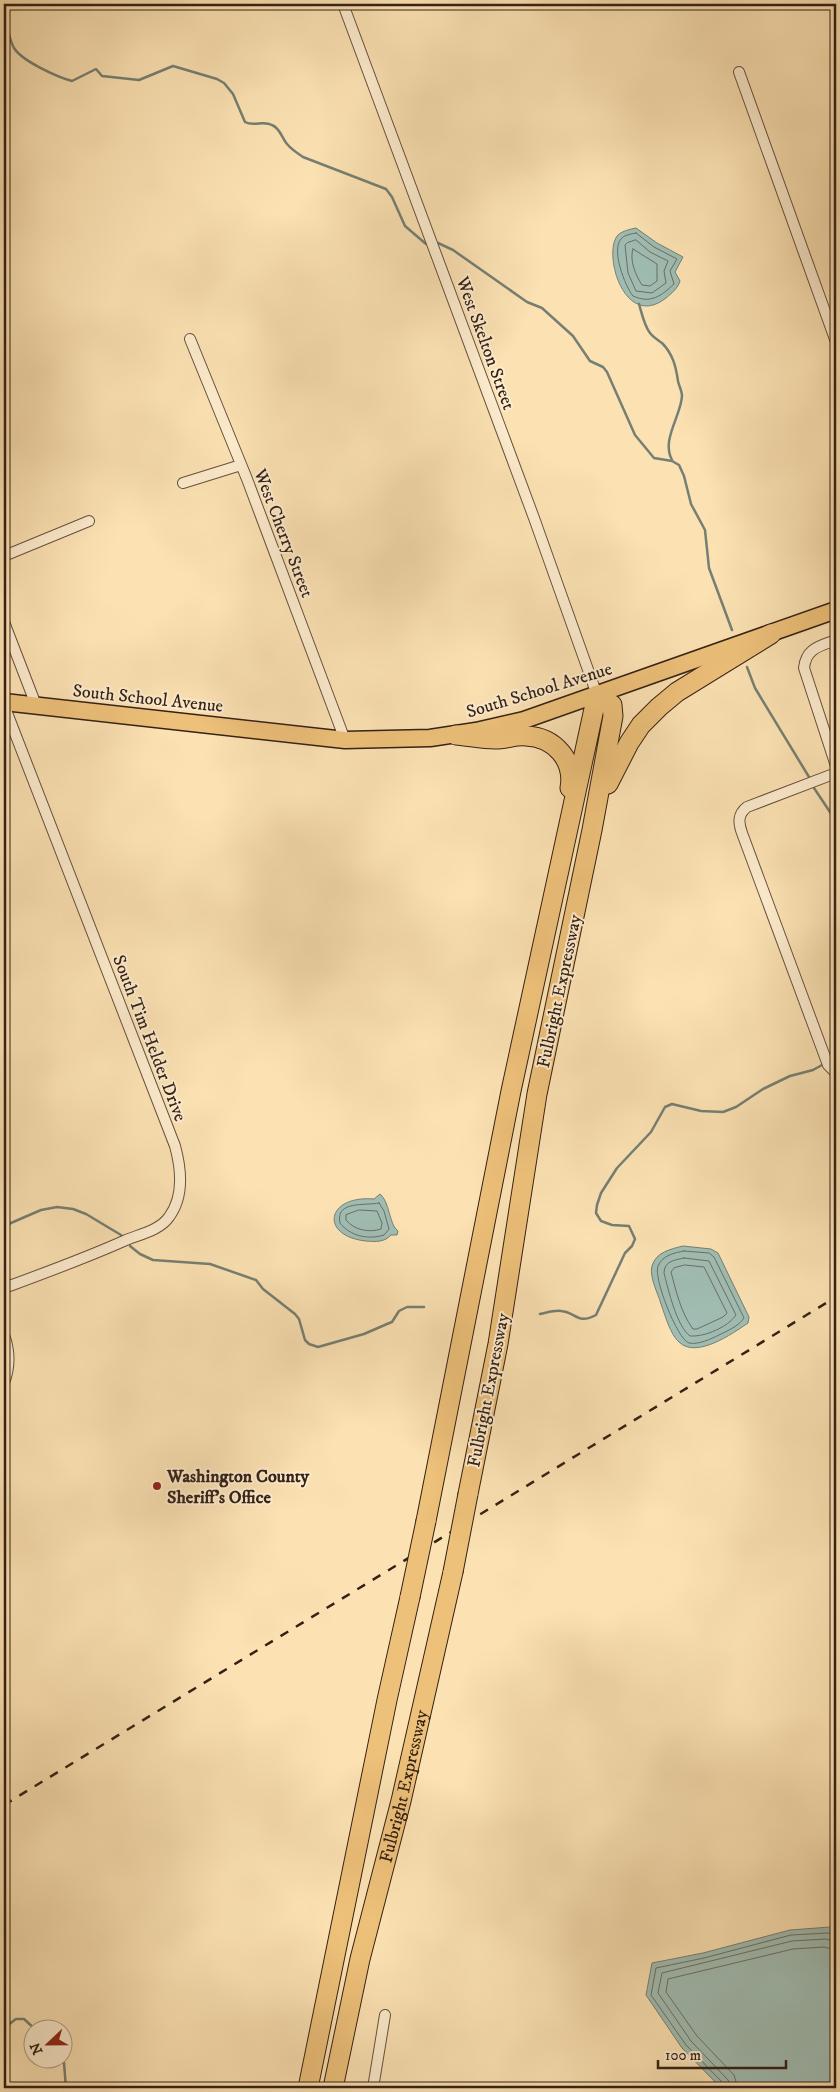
<svg xmlns="http://www.w3.org/2000/svg" width="840" height="2092" font-family="'IM FELL DW Pica',serif">
	<rect width="100%" height="100%" fill="#fce2b3"/>
	<filter id="stains"><feTurbulence type="fractalNoise" baseFrequency=".004" numOctaves="4"/><feColorMatrix values="0 0 0 0 .2 0 0 0 0 .09 0 0 0 0 .02 0 0 0 .5 -.17"/></filter>
	<radialGradient id="worn" r=".72"><stop offset=".6" stop-color="#630" stop-opacity="0"/><stop offset="1" stop-color="#630" stop-opacity=".3"/></radialGradient>
	<!-- water -->
	<path fill="#a0bdb3" stroke="#757f74" d="M636,228L657,243L683,257L675,272L680,281C678,288 672,293 666,298C624,331 602,252 618,235C622,231 631,229 636,228Z
		M380,1194C390,1202 389,1225 398,1231L397,1235H391C385,1242 376,1242 366,1241C319,1236 326,1195 374,1199Z
		M683,1246L711,1249L718,1253L749,1317L748,1323C732,1334 696,1359 679,1342C670,1334 665,1315 661,1304C658,1293 649,1277 652,1266C656,1252 671,1249 683,1246Z
		M830,1927L836,1933V2088H721L682,2048L646,1995L652,1963L703,1953L790,1930Z"/>
	<g fill="none" stroke-linecap="round" stroke-linejoin="round">
		<!-- shore -->
		<path stroke="#6a6f64" stroke-width="1" d="M636,233L654,247L677,259L670,271L674,284C661,296 651,304 633,296C625,286 611,250 621,239C624,235 631,234 636,233Z
			M636,240L650,252L668,261L664,271L666,283L652,293L636,291L628,273L625,245L627,243Z
			M633,249L657,264V281L650,286L642,285C636,276 629,260 633,249Z
			M379,1203L384,1211L389,1229L384,1235C368,1240 350,1236 340,1223C335,1200 366,1206 379,1203Z
			M359,1210L377,1211L382,1223L381,1229C369,1233 354,1230 346,1220V1215Z
			M684,1251L709,1253L714,1257L744,1318C739,1326 727,1331 719,1335C711,1339 698,1345 689,1343C677,1339 653,1277 658,1266C663,1255 674,1253 684,1251Z
			M684,1258L709,1261L736,1315C728,1327 705,1337 690,1336C677,1327 668,1289 664,1273C664,1261 675,1260 684,1258Z
			M685,1265L704,1267L727,1313L723,1317L697,1329H693C681,1313 676,1291 671,1272L674,1268Z
			M724,2088L723,2083L686,2045L651,1995L656,1968L704,1958L791,1935L828,1933L836,1936
			M731,2088L728,2080L691,2041L658,1993L662,1973L792,1941L826,1939L836,1942
			M738,2088L734,2075L697,2036L666,1992L668,1979L793,1949L824,1947L836,1950"/>
		<!-- stream -->
		<path stroke="#757f74" stroke-width="2.5" d="M4,22C9,30 9,39 14,48C22,61 57,77 72,81L96,69L102,76L139,80L173,66L217,79L224,83L233,94L245,122C254,127 263,120 272,125C280,128 282,138 287,144C291,149 297,153 303,157L386,189L392,197L405,226L426,244
			M438,243L453,250L527,302L542,308L573,336L590,361L603,367L607,372L635,435L654,458L672,461L679,465L684,476L691,504L705,530L709,568L732,630
			M639,304C642,314 644,325 650,333C653,337 658,340 662,343C673,354 676,367 678,381C679,386 682,391 682,396C681,416 661,440 672,460
			M747,667L755,688L809,777
			M814,788L836,821
			M833,1059L836,1058
			M4,1226L41,1210L57,1207L73,1209L86,1214L121,1235
			M130,1246L140,1254L153,1260L210,1264L256,1280L263,1289L295,1314L299,1319L305,1340L309,1344L318,1347L364,1334L387,1324L392,1322L399,1311L407,1307H424
			M540,1314C546,1313 554,1310 561,1311C576,1312 577,1325 596,1315L625,1253L632,1246L635,1239L629,1226L612,1225L601,1221L596,1213L597,1205L601,1193L617,1168L651,1132L665,1107L672,1104L701,1111L723,1112L736,1107L763,1089L790,1076L813,1070L822,1065
			M4,2028L16,2019H24L36,2030
			M62,2060L64,2063L66,2088"/>
		<!-- minor casing -->
		<g stroke="#66513d" stroke-width="12">
			<path id="minor" d="M343,4L534,518L597,695
				M739,72L836,342
				M190,339L247,479L345,740
				M183,483L241,465
				M4,556L89,521
				M4,622L36,705
				M836,640C820,646 806,648 804,668L836,766
				M4,705L175,1146C181,1168 184,1197 169,1217C160,1230 141,1234 126,1240C86,1258 45,1273 4,1288
				M836,773L747,807C738,814 738,822 742,833L828,1065L836,1073
				M4,1335C10,1351 10,1367 4,1383
				M373,2088L385,2015"/>
		</g>
		<!-- primary casing -->
		<g stroke="#342116" stroke-width="19">
			<path id="primary" d="M4,702L345,740L430,738L476,731L524,720L836,610"/>
		</g>
		<!-- motorway casing -->
		<g stroke="#342116" stroke-width="21">
			<g id="motorway">
				<path d="M456,735C469,736 482,739 495,739C506,739 516,735 526,736C554,737 575,760 570,788"/>
				<path d="M608,784L629,743L641,725L659,707L677,692L771,634"/>
				<path d="M426,1521L511,1091L597,695L612,705L613,716L592,830L537,1094L498,1344L468,1494"/>
				<path d="M308,2088L387,1700L410,1597"/>
				<path id="s1" d="M333,2088L360,1959L401,1801L453,1572"/>
			</g>
		</g>
		<!-- minor -->
		<use href="#minor" stroke="#fdecce" stroke-width="10"/>
		<!-- primary -->
		<use href="#primary" stroke="#eec17a" stroke-width="16"/>
		<!-- motorway -->
		<use href="#motorway" stroke="#eec17a" stroke-width="19"/>
		<!-- rail -->
		<path stroke="#342116" stroke-width="2.5" stroke-dasharray="9 9" stroke-linecap="butt" d="M4,1805L836,1297"/>
		<!-- motorway-bridge casing -->
		<g stroke="#342116" stroke-width="21" stroke-linecap="butt">
			<path id="motorway-bridge" d="M453,1572L468,1494
				M410,1597L426,1521"/>
		</g>
		<!-- motorway-bridge -->
		<use href="#motorway-bridge" stroke="#eec17a" stroke-width="19"/>
	</g>
	<!-- markers -->
	<circle fill="#8f2418" stroke="#fdecce" stroke-width="2" cx="157" cy="1486" r="5"/>
	<g text-anchor="middle" stroke-width="4" stroke-linejoin="round" paint-order="stroke">
		<!-- street labels -->
		<g font-size="18" fill="#342116" stroke="#fdecce">
			<text transform="translate(486 343) rotate(70)" y="6">West Skelton Street</text>
			<text transform="translate(284 533) rotate(69)" y="6">West Cherry Street</text>
			<text transform="translate(539 690) rotate(-17)" y="6">South School Avenue</text>
			<text transform="translate(148 698) rotate(6)" y="6">South School Avenue</text>
			<text transform="translate(559 991) rotate(-78)" y="6">Fulbright Expressway</text>
			<text transform="translate(150 1038) rotate(69)" y="6">South Tim Helder Drive</text>
			<text transform="translate(488 1390) rotate(-79)" y="6">Fulbright Expressway</text>
			<text dy="6" stroke="none"><textPath href="#s1" startOffset="310">Fulbright Expressway</textPath></text>
		</g>
		<!-- poi labels -->
		<g font-size="18" font-weight="bold" fill="#342116" stroke="#fdecce" text-anchor="start">
			<text x="167" y="1482">Washington County<tspan x="167" dy="21">Sheriff's Office</tspan></text>
		</g>
	</g>
	<!-- margin -->
	<rect width="840" height="2092" fill="none" stroke="#fce2b3" stroke-width="20"/>
	<rect x="5" y="5" width="830" height="2082" fill="none" stroke="#342116" stroke-width="2.5"/>
	<rect x="10" y="10" width="820" height="2072" fill="none" stroke="#342116"/>
	<!-- north arrow -->
	<g transform="translate(48 2044) rotate(248)"><circle r="24" fill="#fdecce" stroke="#ad9b84"/>
	<path d="M0-4L9 19L0 12L-9 19Z" fill="#8f2418"/>
	<text y="-8" font-size="14" font-weight="bold" text-anchor="middle" fill="#342116">N</text>
	</g>
	<!-- scale -->
	<path d="M658 2060v8h128v-8" fill="none" stroke="#342116" stroke-width="2.5"/>
	<text x="665" y="2060" font-size="15" fill="#342116" stroke="#fdecce" stroke-width="4" paint-order="stroke">100 m</text>
	<rect width="100%" height="100%" filter="url(#stains)"/>
	<rect width="100%" height="100%" fill="url(#worn)"/>
</svg>
